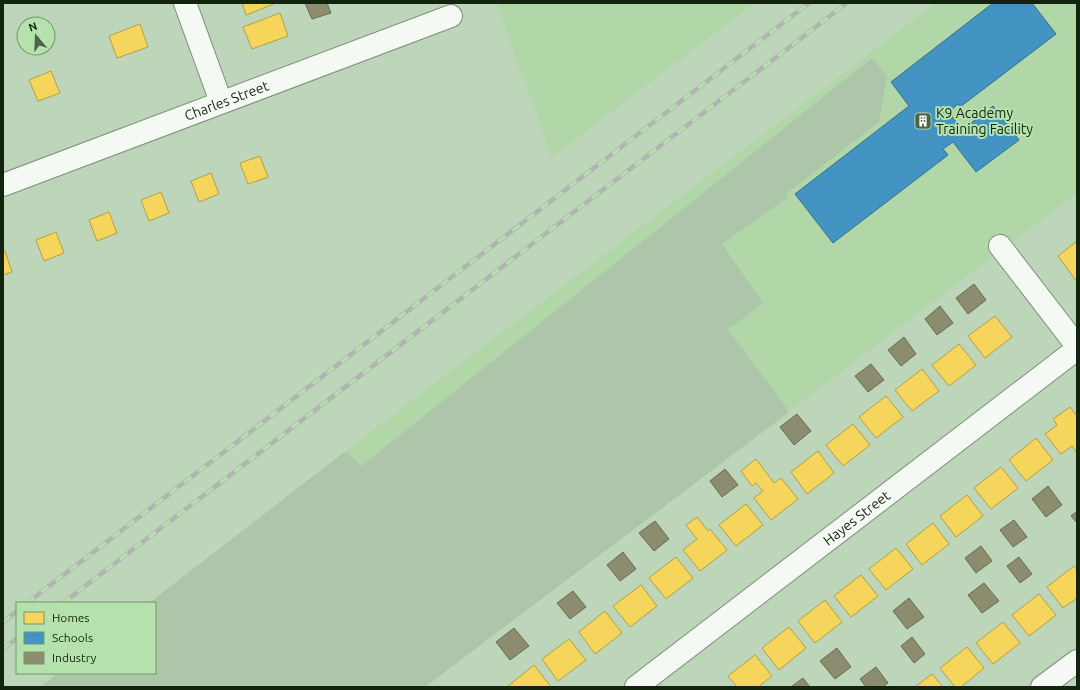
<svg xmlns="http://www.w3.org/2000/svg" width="1080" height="690" font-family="Ubuntu,sans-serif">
	<rect width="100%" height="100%" fill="#bdd5b9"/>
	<!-- built -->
	<path fill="#b1d7a9" d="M496,3H755L552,157Z
		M936,3H1077V193L491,637L343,453Z"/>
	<!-- green -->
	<path fill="#adc6a9" d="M872,58L887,76L879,122L786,194L787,198L722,244L763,303L728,330L786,407L788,413L425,687H40L58,673H155V603H149L343,453H348L361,466Z"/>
	<!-- homes -->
	<path fill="#f6d55c" stroke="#b2a045" d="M242,3H276L246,15Z
		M280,13L288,36L252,49L243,27Z
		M140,24L148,47L117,58L109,36Z
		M51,71L60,93L38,101L29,80Z
		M260,156L268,177L248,184L240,163Z
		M211,173L219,194L199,202L191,181Z
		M161,192L169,213L149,221L141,200Z
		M109,212L117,233L97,241L89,220Z
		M56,232L64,253L44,261L36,240Z
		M1077,241V282L1058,256Z
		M3,251H5L12,272L3,275Z
		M995,316L1012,337L985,358L968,336Z
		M959,344L976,365L949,386L932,365Z
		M922,369L939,391L912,411L895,390Z
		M886,396L903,417L876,438L859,417Z
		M1070,407L1077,416V453L1072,446L1061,454L1045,434L1057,425L1053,419Z
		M853,424L870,445L843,466L826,445Z
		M1036,438L1053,460L1026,481L1009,460Z
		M818,451L834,473L807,494L791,472Z
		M756,459L774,483L781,478L798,499L771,520L754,498L763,491L756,483L752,486L741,471Z
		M1001,467L1018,488L991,509L974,488Z
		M967,495L983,516L956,537L940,516Z
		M746,504L763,525L736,546L719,525Z
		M697,517L708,531L710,529L727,550L700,571L683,550L697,539L686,525Z
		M933,523L949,544L922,565L906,544Z
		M896,548L913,569L886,590L869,569Z
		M676,557L693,578L666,599L649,578Z
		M1074,566L1077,570V598L1063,608L1047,587Z
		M861,575L878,596L851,617L834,596Z
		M641,585L657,606L630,627L613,606Z
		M1039,594L1056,615L1029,636L1012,615Z
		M825,600L842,622L815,643L798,621Z
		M605,611L622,633L595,654L579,632Z
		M1003,622L1020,643L993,664L976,643Z
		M789,627L806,648L779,670L762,648Z
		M569,639L586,660L558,681L542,659Z
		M967,647L984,668L961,687H955L940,668Z
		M755,655L772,676L758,687H737L728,676Z
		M534,665L551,687H507Z
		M932,674L943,687H915Z"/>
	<!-- schools -->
	<path fill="#4393c3" stroke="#34718d" d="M993,3H1032L1056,34L960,107L958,104L949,112L962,130L993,106L1019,140L976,172L953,142L943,149L948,155L833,243L795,194L909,106L891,82Z"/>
	<!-- industry -->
	<path fill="#8c8c6e" stroke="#676c51" d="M305,3H327L331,13L312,19Z
		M974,284L986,300L968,314L956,298Z
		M940,306L953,323L937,335L925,319Z
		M904,337L916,354L901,366L888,350Z
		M871,364L884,380L868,392L855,376Z
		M797,414L811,431L794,445L780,427Z
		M725,469L738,485L722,497L710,481Z
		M1048,486L1062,505L1046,517L1032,499Z
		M1077,511V523L1071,516Z
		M1014,520L1027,537L1013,547L1000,530Z
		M655,521L669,539L654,551L639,533Z
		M981,546L992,561L976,573L965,558Z
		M623,552L636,569L620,581L607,565Z
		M1019,557L1032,574L1020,583L1007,566Z
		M984,583L999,601L982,613L968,595Z
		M573,591L586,607L570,619L557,603Z
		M909,598L924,617L907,629L893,611Z
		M514,628L529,646L510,660L496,642Z
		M912,637L925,654L914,663L901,646Z
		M837,648L851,667L835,679L820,661Z
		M876,667L888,683L883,687H866L860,679Z
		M803,678L810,687H791Z"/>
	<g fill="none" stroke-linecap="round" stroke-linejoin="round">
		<!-- minor casing -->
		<g stroke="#7d907a" stroke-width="24">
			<g id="minor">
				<path d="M185,3L221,102"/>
				<path id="s1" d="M3,185L451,16"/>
				<path d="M1000,246L1077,346"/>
				<path id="s2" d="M636,687L1077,349"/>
				<path d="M1042,687L1077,661"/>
			</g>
		</g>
		<!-- minor -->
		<use href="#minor" stroke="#f5f9f4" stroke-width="22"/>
		<!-- rail casing -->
		<g stroke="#afb6af" stroke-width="4.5">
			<path id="rail" d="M27,603L809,3
				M63,603L847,3
				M3,622L17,611
				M3,649L17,638"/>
		</g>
		<!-- rail -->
		<use href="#rail" stroke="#b5e2ac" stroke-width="3" stroke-dasharray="9" stroke-linecap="butt"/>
	</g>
	<!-- icons -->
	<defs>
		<g id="building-square" transform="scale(0.9)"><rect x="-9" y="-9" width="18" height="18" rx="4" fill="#4e614a" stroke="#b5e2ac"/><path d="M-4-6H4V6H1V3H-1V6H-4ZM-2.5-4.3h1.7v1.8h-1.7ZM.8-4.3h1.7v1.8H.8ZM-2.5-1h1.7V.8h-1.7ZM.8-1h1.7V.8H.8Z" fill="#fff"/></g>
	</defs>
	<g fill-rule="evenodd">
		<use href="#building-square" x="923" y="121"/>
	</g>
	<g text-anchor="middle" stroke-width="4" stroke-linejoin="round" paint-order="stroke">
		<!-- street labels -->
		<g font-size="14" fill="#12230e" stroke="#b5e2ac">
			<text dy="5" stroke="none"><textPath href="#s1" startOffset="239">Charles Street</textPath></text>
			<text dy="5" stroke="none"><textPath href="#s2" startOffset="278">Hayes Street</textPath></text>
		</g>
		<!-- poi labels -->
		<g font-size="14" fill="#12230e" stroke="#b5e2ac" text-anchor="start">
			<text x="936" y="118">K9 Academy<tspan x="936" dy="16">Training Facility</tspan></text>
		</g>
	</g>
	<!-- border -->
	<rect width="1080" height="690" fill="none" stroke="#12230e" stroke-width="8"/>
	<!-- legend -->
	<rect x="16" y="602" width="140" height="72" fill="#b5e2ac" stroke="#74966d"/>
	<rect x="24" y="612" width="20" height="12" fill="#f6d55c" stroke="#74966d"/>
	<text x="52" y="622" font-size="12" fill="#12230e">Homes</text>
	<rect x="24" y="632" width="20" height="12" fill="#4393c3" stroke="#74966d"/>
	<text x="52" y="642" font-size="12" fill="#12230e">Schools</text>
	<rect x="24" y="652" width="20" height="12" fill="#8c8c6e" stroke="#74966d"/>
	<text x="52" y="662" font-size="12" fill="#12230e">Industry</text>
	<!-- north arrow -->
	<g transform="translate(36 36) rotate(341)"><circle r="19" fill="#b5e2ac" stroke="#74966d"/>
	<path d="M0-3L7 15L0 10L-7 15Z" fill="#4e614a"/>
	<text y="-6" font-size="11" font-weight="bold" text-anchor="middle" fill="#12230e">N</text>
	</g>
</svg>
